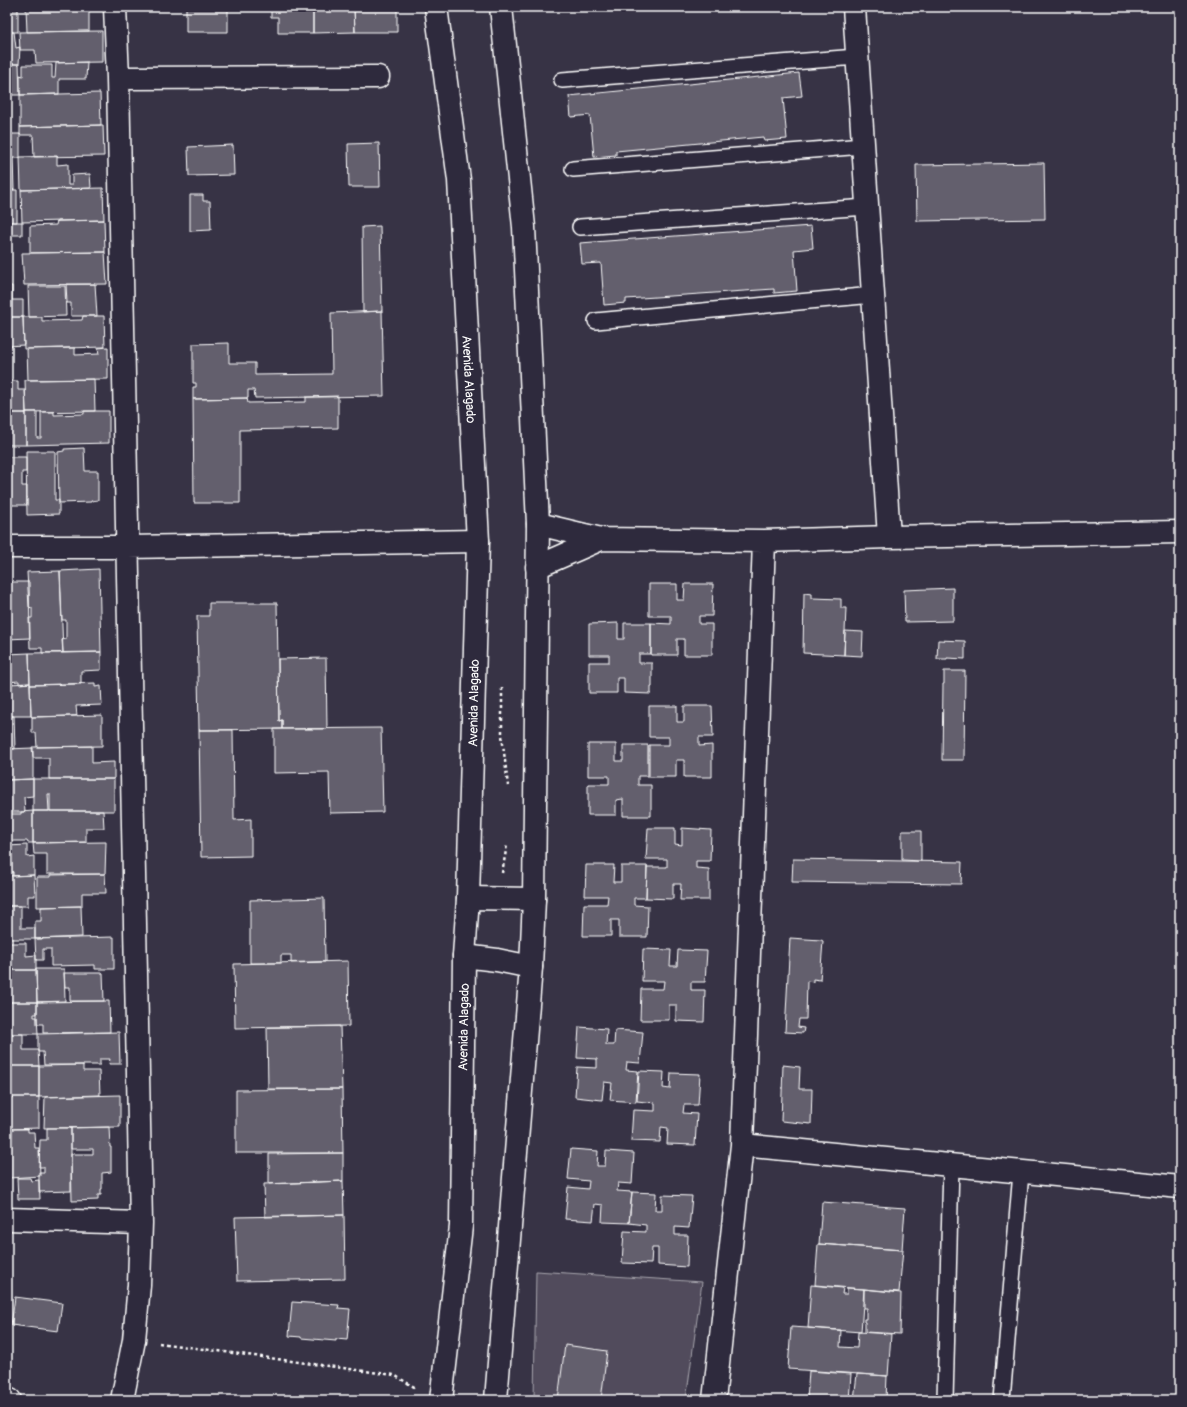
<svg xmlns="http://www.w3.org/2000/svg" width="1187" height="1407" font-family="Pangolin,sans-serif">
	<rect width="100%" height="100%" fill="#373345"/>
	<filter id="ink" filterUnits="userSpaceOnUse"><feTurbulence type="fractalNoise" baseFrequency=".025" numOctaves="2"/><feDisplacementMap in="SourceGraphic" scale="8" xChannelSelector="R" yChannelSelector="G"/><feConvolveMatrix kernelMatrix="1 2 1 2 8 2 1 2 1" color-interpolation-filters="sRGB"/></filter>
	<g filter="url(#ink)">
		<!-- green -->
		<path fill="#514c5c" stroke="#a8a6ae" d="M536,1271L702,1282L686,1400H534Z"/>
		<!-- building -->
		<path fill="#635f6d" stroke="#fff" d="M7,7H18V32H7Z
			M26,7H89V31L27,32Z
			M186,7H228V32H186Z
			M271,7H313V33H278V17H271Z
			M313,7H354L355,32L313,33Z
			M354,7H397V32H355Z
			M102,31V62L36,63L35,50H20L19,32Z
			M7,32H14L16,48L20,47L19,64H8Z
			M87,62L86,79H59V94L20,95V75L23,76V65H52V78H55L56,63Z
			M7,64H19L20,95H8Z
			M799,73L802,96L783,98L787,139L764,141L763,137L616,151V155L594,157L590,115L571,117L569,96Z
			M100,93L101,125L20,127V95Z
			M103,125L104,156L34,157L33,135H20V127Z
			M7,127L8,134H20V158H7Z
			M379,143L380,187H349L348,144Z
			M233,145L234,175L189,176L188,147Z
			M57,156V165L68,164V185H72V175L90,174L91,188L21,190L20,157Z
			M7,158H13L14,190H7Z
			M1044,163L1045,219L917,221L916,165Z
			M103,188L104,220L22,222L21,190Z
			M7,190H17V222H7Z
			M190,195H203V201H210L211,230L190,231Z
			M104,220L105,252L30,253V226L56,225L57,221Z
			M7,222H22V235H8L9,251H7Z
			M380,226L382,311L363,312L362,227Z
			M811,226L813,248L794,250L797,291L774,293V289L626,299V303L604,305L601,263L582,264L580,243Z
			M105,252L107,284L24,285L22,253Z
			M7,259H8L9,286H7Z
			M66,284H95L97,316H71V303H67Z
			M7,286H12V300H23V317H8V314H7Z
			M28,286H65L66,316L29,317Z
			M382,311L384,396L255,398L254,390H248V398L193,399V387H196V383H193V344L229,343V363H255V375L332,374L331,313Z
			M83,316H104L105,347L24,349L23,317H42V321L82,320Z
			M7,317H23L24,345L7,346Z
			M108,347V379L28,380L27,349L75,348V355L99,354L98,348Z
			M94,379L95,411L26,412L25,380Z
			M7,381H18V390H25L26,413H7Z
			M338,396V428L240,430V503H194L193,399L247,398L248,403L306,402V397Z
			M84,411H109V443L26,445V412H37V438H41V412H54V415L84,414Z
			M7,413H26V445H7Z
			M84,448L85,471H98V500L91,501V502L59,503L58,452L64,451V449Z
			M26,451H55V500H59V514L27,515Z
			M7,457H26V472H22V486H27V505H7Z
			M99,569L101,652L63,653L62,640L66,639V620H62L60,571Z
			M60,571L63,653H42V648H30L29,618H32V608L29,607L27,572Z
			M7,582H29L30,638L7,639Z
			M649,584H677V600H684L685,584H713L712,616H699V624H712V655H684V639H677V655H651V623L671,624V616H649Z
			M953,588V621L905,622L904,590Z
			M804,593L812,594V598L841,599V608H846L844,655L803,653Z
			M209,603H277L279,721L282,720V729L199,730L197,616H209Z
			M618,623V639H624V623H651V654H639V663H652V687H651V694L624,693V678H617V693H589V662H609V655H589V624Z
			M845,631L863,632L862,656L844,655Z
			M938,640L965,641V659L947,658V659H937Z
			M101,652V670L81,671V684L30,685L29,653Z
			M29,653L30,683L19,684V681L7,682V654Z
			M326,658L327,729H282V720L279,721L278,659Z
			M944,671H965L964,760H942L943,684H944Z
			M30,683L31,716H7V684Z
			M95,683V687L101,686L102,705L76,706L77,716L32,717L31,716L30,685Z
			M649,706H677V722H684V706H712L713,737H699V746L712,745V777H684V760H676V777H649V745H669V737H649Z
			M102,715V746L37,747L36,733H32V717Z
			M7,716H14L15,749H7Z
			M381,728L383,812L330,813L329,772L274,773V729Z
			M199,730H233L234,820L251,819V856L201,857Z
			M588,744H616V761H623V745H648V776H638V785H651V816H623V799L616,800V815H588V784H609V776H588Z
			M92,746V763L114,762V779H49V758H33L32,747Z
			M33,748V779L7,780V749Z
			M33,779H114V811H50V794H48L49,811H33Z
			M33,779V796L24,797L25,812H7V780Z
			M33,811V843H28L27,841H7V814H21V812Z
			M33,811H103L104,828H86V842L33,843Z
			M648,828H675V844L682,845V828L711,830L710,861H696V868L709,869V900H680L681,884H673V899L646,898L647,867H667V859H646Z
			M902,831H921V861L902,860Z
			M106,842L105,874H47V854H34L33,843Z
			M27,845V857L34,856V875L13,876V872H7V846Z
			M793,859L962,862L961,884L792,882Z
			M586,865H614L613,882H621V866H647L646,898H634V905L648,906L647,937H619V920H611V936H583L584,904H607L608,896H585Z
			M105,874L106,893H82V906L37,907V877H50V875Z
			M34,875L35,896H28V906H7V876Z
			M324,898L325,962L291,963V955H281V963H250V900Z
			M7,906H21V928H35V939H7Z
			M81,906L82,937L35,939V921H41V907Z
			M114,937V969H95V965L51,966V949H43V960H36L35,939Z
			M790,938L821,940L823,941L820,980L813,979V982L807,981L806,1019H799L798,1027L804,1028L803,1033L785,1032Z
			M7,943H26V956L36,955V970H7Z
			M643,949L671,950L670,966H677L678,950L707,951L705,982H691V990H705L704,1022L676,1021V1005H669V1020H640L641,989H663L664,981H642Z
			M348,961L349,1026L235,1028L234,964Z
			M36,969H64L65,1001L37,1002Z
			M7,970H36L37,1002H7Z
			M64,973H103L104,1001H70V987H65Z
			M109,1001L110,1032L43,1033V1024H37V1002Z
			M7,1002H37V1014H34V1017H37L38,1034H7Z
			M340,1026L342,1089H268L267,1027Z
			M579,1027L607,1029L606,1045H614L615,1030L643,1032L640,1063L627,1062L626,1070L638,1071L636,1102L610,1100L612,1083L604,1082L602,1100L575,1097L577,1067L597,1068V1059L577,1058Z
			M119,1032L120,1064H109L110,1059H100V1065H44L43,1052H38V1034Z
			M7,1034H23V1050H38L39,1066H7Z
			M83,1065V1071H99L100,1095L39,1097V1066Z
			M783,1065L800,1067L799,1089H812L811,1124L781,1121Z
			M7,1066H39V1097H7Z
			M639,1071L664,1072L663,1088L670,1089L671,1073L700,1074L698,1105H684L683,1113L697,1114L695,1145L667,1144L668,1128L661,1127L660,1142L631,1141L633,1110L655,1111V1103L637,1101Z
			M342,1089L343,1153H236V1090Z
			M120,1095V1127L44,1128L45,1097Z
			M7,1097H39V1128L7,1129Z
			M109,1127L110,1147H111V1172L102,1173V1189H101V1195H98V1200L72,1201L71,1154H93V1149H71V1128Z
			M47,1128H71V1191L39,1192V1173H44V1167H39L40,1140H47Z
			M7,1129L9,1167H7Z
			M8,1129H28V1132H34L35,1148H39L40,1176L9,1178Z
			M571,1149L598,1151L597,1166H605L606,1151L634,1153L632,1184L618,1183L617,1191L632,1192L629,1223L602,1222L603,1205L595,1204L593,1221L565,1219L568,1187L588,1189L589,1181L568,1179Z
			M343,1153V1181L269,1184V1154Z
			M7,1172H9L10,1199H7Z
			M17,1178H30L31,1181L39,1180L40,1199H18Z
			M343,1181L344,1215L265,1217L264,1184Z
			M632,1192L656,1193L655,1210H662V1195L692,1196L689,1228L675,1227V1235H688L687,1267L658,1265V1248H652L651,1264L622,1263L624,1231L646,1232V1225L629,1223Z
			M822,1202L905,1208L902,1250L819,1244Z
			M344,1215L345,1279L237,1281L235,1217Z
			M818,1244L903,1250L899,1292L815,1285Z
			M811,1285L843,1288L842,1294H847V1288L864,1289L861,1332L808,1328Z
			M864,1289L901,1293L900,1334L865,1332V1322H864V1319H866V1310H867V1308H864Z
			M15,1297L62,1303L58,1331L11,1325Z
			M292,1302L339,1305L338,1308L350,1309L347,1340L336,1339V1341L301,1338V1337L289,1336Z
			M791,1327L841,1330L840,1347L857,1348L858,1332L891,1334L888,1376L788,1369Z
			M565,1345L607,1351L601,1400H558Z
			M809,1371L851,1374L849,1400H807Z
			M857,1374L887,1376L886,1400H854Z"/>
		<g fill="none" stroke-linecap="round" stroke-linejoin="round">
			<!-- service casing -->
			<g stroke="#fff" stroke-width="18">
				<path id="service" d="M562,80L857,57
					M573,169L863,146
					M580,227L867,207
					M596,321L873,295
					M945,1400L951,1165
					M1002,1400L1021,1172"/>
			</g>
			<!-- minor casing -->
			<g stroke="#fff" stroke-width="25">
				<path id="minor" d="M115,7L118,78L141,1223L139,1285L134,1340L122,1400
					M854,7L889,537
					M118,78L378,77
					M538,524L601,539L764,541L889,537L1180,532
					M7,547H128L478,541
					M537,567L601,539
					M742,1145L1180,1187
					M7,1219L141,1223
					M7,1399L10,1400
					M714,1400L742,1145L764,541"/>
			</g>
			<!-- secondary casing -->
			<g stroke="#fff" stroke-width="25">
				<g id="secondary">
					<path id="s1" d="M436,7L459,180L478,541L468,898L464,956L461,1226L441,1400"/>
					<path d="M468,898L534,899"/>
					<path d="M464,956L497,960L531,967"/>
					<path d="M496,1400L531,967L534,899L538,524L524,227L501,7"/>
				</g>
			</g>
			<!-- path -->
			<path stroke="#fff" stroke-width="2.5" stroke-dasharray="3 3" stroke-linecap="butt" d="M502,688V735L508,786
				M502,873L507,845
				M159,1343L394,1375L416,1388"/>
			<!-- service -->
			<use href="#service" stroke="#2f2a3d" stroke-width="15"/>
			<!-- minor -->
			<use href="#minor" stroke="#2f2a3d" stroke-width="22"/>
			<!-- secondary -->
			<use href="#secondary" stroke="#2f2a3d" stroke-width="22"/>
		</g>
	</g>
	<g text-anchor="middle" stroke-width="3" stroke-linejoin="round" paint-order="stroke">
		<!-- street labels -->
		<g font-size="13" fill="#fff" stroke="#2f2a3d">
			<text dy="5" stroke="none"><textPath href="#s1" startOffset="374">Avenida Alagado</textPath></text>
			<text transform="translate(473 703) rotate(-89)" y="5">Avenida Alagado</text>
			<text transform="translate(463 1027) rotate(-89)" y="5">Avenida Alagado</text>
		</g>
	</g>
	<!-- margin -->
	<rect width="1187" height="1407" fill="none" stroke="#2f2a3d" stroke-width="24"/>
	<rect x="12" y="12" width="1163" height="1383" fill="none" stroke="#fff" stroke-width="1.5" filter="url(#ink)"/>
</svg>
